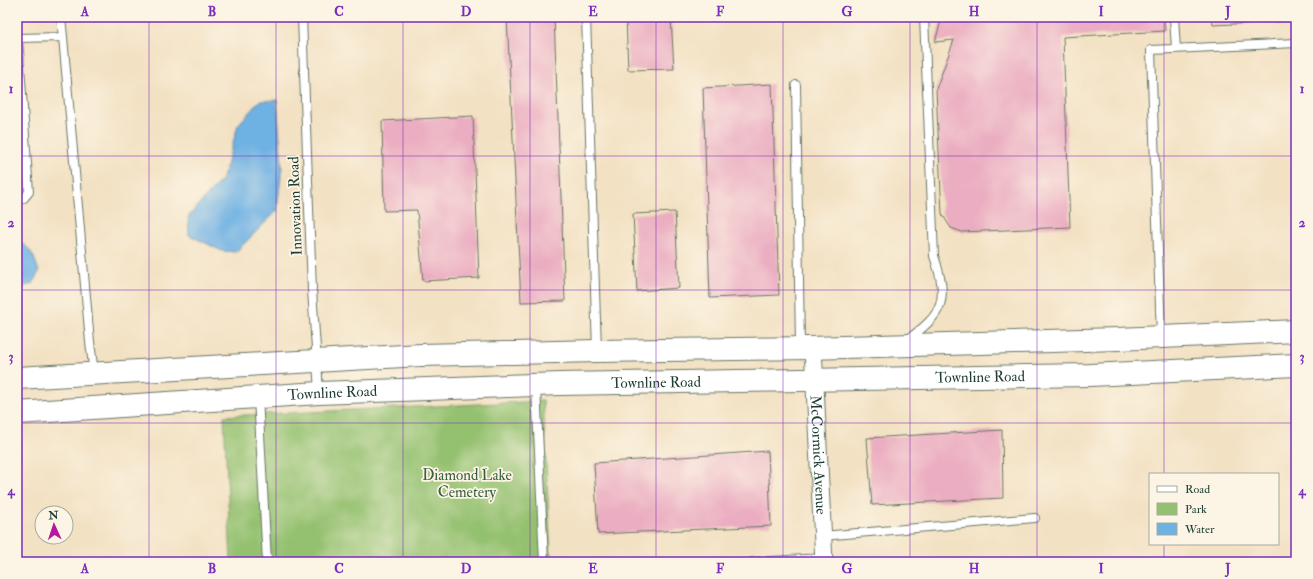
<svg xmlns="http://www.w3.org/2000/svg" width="1313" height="579" font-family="'IM FELL Double Pica',serif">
	<rect width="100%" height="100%" fill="#fcf5e5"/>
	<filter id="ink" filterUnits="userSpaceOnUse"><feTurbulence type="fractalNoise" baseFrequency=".025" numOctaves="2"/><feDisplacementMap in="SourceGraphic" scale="8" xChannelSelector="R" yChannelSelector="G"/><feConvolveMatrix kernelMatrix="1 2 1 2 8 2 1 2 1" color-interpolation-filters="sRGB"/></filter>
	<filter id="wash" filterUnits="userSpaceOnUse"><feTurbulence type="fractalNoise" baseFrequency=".012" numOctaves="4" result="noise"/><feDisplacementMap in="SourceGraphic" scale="16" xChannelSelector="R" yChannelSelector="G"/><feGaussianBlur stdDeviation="0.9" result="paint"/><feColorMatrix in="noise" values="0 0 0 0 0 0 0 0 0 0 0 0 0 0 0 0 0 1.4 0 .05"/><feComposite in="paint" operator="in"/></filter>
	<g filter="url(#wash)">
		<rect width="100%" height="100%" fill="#f3e1c3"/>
		<!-- green -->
		<path fill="#94c16f" stroke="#5a7f52" d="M543,401L551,562H231L224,416Z"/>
		<!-- water -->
		<path fill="#6eb1e3" stroke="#46778c" d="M277,100L282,166L277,211L236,252L222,251L189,235L188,217L223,178L238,125L259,101Z
			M17,242C31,245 35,259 39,272L32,284L17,288Z"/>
		<g id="blocks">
			<!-- building -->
			<path fill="#ebadc1" d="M507,17H554L565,301L521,302Z
				M626,17H671L674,69L628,70Z
				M942,17H1164L1165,31L1063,37L1070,227L962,232L951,228L942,214L936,89L954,40L935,42Z
				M1212,17H1296V21L1213,25Z
				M772,84L779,295L710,298L703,88Z
				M473,116L479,278L423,281L417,210L384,211L382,121Z
				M675,212L679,288L637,291L633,214Z
				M1002,430L1003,498L872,505L867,438Z
				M768,451L771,526L598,534L594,463Z"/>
		</g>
	</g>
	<g filter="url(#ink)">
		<use href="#blocks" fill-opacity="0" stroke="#697666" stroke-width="1"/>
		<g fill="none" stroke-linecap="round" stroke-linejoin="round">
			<!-- service casing -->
			<g stroke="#697666" stroke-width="10">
				<path id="service" d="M61,17L63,37
					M302,17L312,290L319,392
					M586,17L597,350
					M1174,17L1176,49
					M17,38L63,37L90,342L94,373
					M796,85L800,347
					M17,201L24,198L29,192L18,38
					M1161,336L1151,50L1296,43
					M907,340C944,313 949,301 934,256L924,17
					M536,386L544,562
					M258,397L267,562
					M822,536L1035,518
					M752,562L823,558"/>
			</g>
			<!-- minor casing -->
			<g stroke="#697666" stroke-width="19">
				<g id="minor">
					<path id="s1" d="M813,348L824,562"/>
				</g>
			</g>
			<!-- primary casing -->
			<g stroke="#697666" stroke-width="24">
				<g id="primary">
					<path d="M17,378L421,355L597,351L810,348L1118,339L1296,331"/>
					<path id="s2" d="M17,413L319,393L560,384L1090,375L1296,365"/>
				</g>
			</g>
			<!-- service -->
			<use href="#service" stroke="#fff" stroke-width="8"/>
			<!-- minor -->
			<use href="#minor" stroke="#fff" stroke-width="17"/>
			<!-- primary -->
			<use href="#primary" stroke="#fff" stroke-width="22"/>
		</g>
	</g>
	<!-- grid -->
	<path fill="none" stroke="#7b2cbf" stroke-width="1" stroke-opacity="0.55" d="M149,17V562M276,17V562M403,17V562M530,17V562M656,17V562M783,17V562M910,17V562M1037,17V562M1164,17V474M17,156H1296M17,290H1296M17,423H1296M1164,544V562"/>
	<g text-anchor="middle" stroke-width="3.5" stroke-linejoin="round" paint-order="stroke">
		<!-- street labels -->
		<g font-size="15" fill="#1f3d34" stroke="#fcf5e5">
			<text transform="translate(295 206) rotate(-92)" y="5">Innovation Road</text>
			<text dy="5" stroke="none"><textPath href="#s2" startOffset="964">Townline Road</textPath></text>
			<text dy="5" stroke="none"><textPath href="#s2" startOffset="640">Townline Road</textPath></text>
			<text dy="5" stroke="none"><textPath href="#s2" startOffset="316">Townline Road</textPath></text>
			<text dy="5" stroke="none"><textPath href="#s1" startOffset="107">McCormick Avenue</textPath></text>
		</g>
		<!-- park labels -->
		<g font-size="15" fill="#3c5e43" stroke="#fcf5e5">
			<text x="467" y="480">Diamond Lake<tspan x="467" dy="17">Cemetery</tspan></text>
		</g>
	</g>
	<!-- margin -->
	<rect width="1313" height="579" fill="none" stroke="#fcf5e5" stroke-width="44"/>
	<!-- legend -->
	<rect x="1149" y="473" width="130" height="72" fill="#fcf5e5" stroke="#a4ab9e"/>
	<rect x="1157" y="486" width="20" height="6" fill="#ffffff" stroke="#a4ab9e"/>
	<text x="1185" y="493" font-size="12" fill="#1f3d34">Road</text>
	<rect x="1157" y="503" width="20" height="12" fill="#94c16f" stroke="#a4ab9e"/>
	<text x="1185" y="513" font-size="12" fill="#1f3d34">Park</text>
	<rect x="1157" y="523" width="20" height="12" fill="#6eb1e3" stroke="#a4ab9e"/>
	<text x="1185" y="533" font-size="12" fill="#1f3d34">Water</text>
	<!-- north arrow -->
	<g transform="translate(54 525) rotate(357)"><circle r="19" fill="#fcf5e5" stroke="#a4ab9e"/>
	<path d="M0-3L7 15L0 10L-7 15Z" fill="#b5179e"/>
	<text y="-6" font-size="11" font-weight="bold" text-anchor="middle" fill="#1f3d34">N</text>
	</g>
	<rect x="22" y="22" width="1269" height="535" fill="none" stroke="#7b2cbf" stroke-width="1.5"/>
	<g font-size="13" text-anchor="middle" font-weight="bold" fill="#7b2cbf">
		<text x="85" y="16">A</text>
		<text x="212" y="16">B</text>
		<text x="339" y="16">C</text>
		<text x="466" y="16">D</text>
		<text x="593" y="16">E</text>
		<text x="720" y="16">F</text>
		<text x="847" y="16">G</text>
		<text x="974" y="16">H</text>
		<text x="1101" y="16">I</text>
		<text x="1228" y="16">J</text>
		<text x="11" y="93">1</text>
		<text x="1302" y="93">1</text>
		<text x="11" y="227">2</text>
		<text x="1302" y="227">2</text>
		<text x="11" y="361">3</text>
		<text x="1302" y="361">3</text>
		<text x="11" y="495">4</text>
		<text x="1302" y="495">4</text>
		<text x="85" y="573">A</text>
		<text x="212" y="573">B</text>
		<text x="339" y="573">C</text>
		<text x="466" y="573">D</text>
		<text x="593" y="573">E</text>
		<text x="720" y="573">F</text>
		<text x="847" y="573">G</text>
		<text x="974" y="573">H</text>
		<text x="1101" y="573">I</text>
		<text x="1228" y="573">J</text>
	</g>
</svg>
